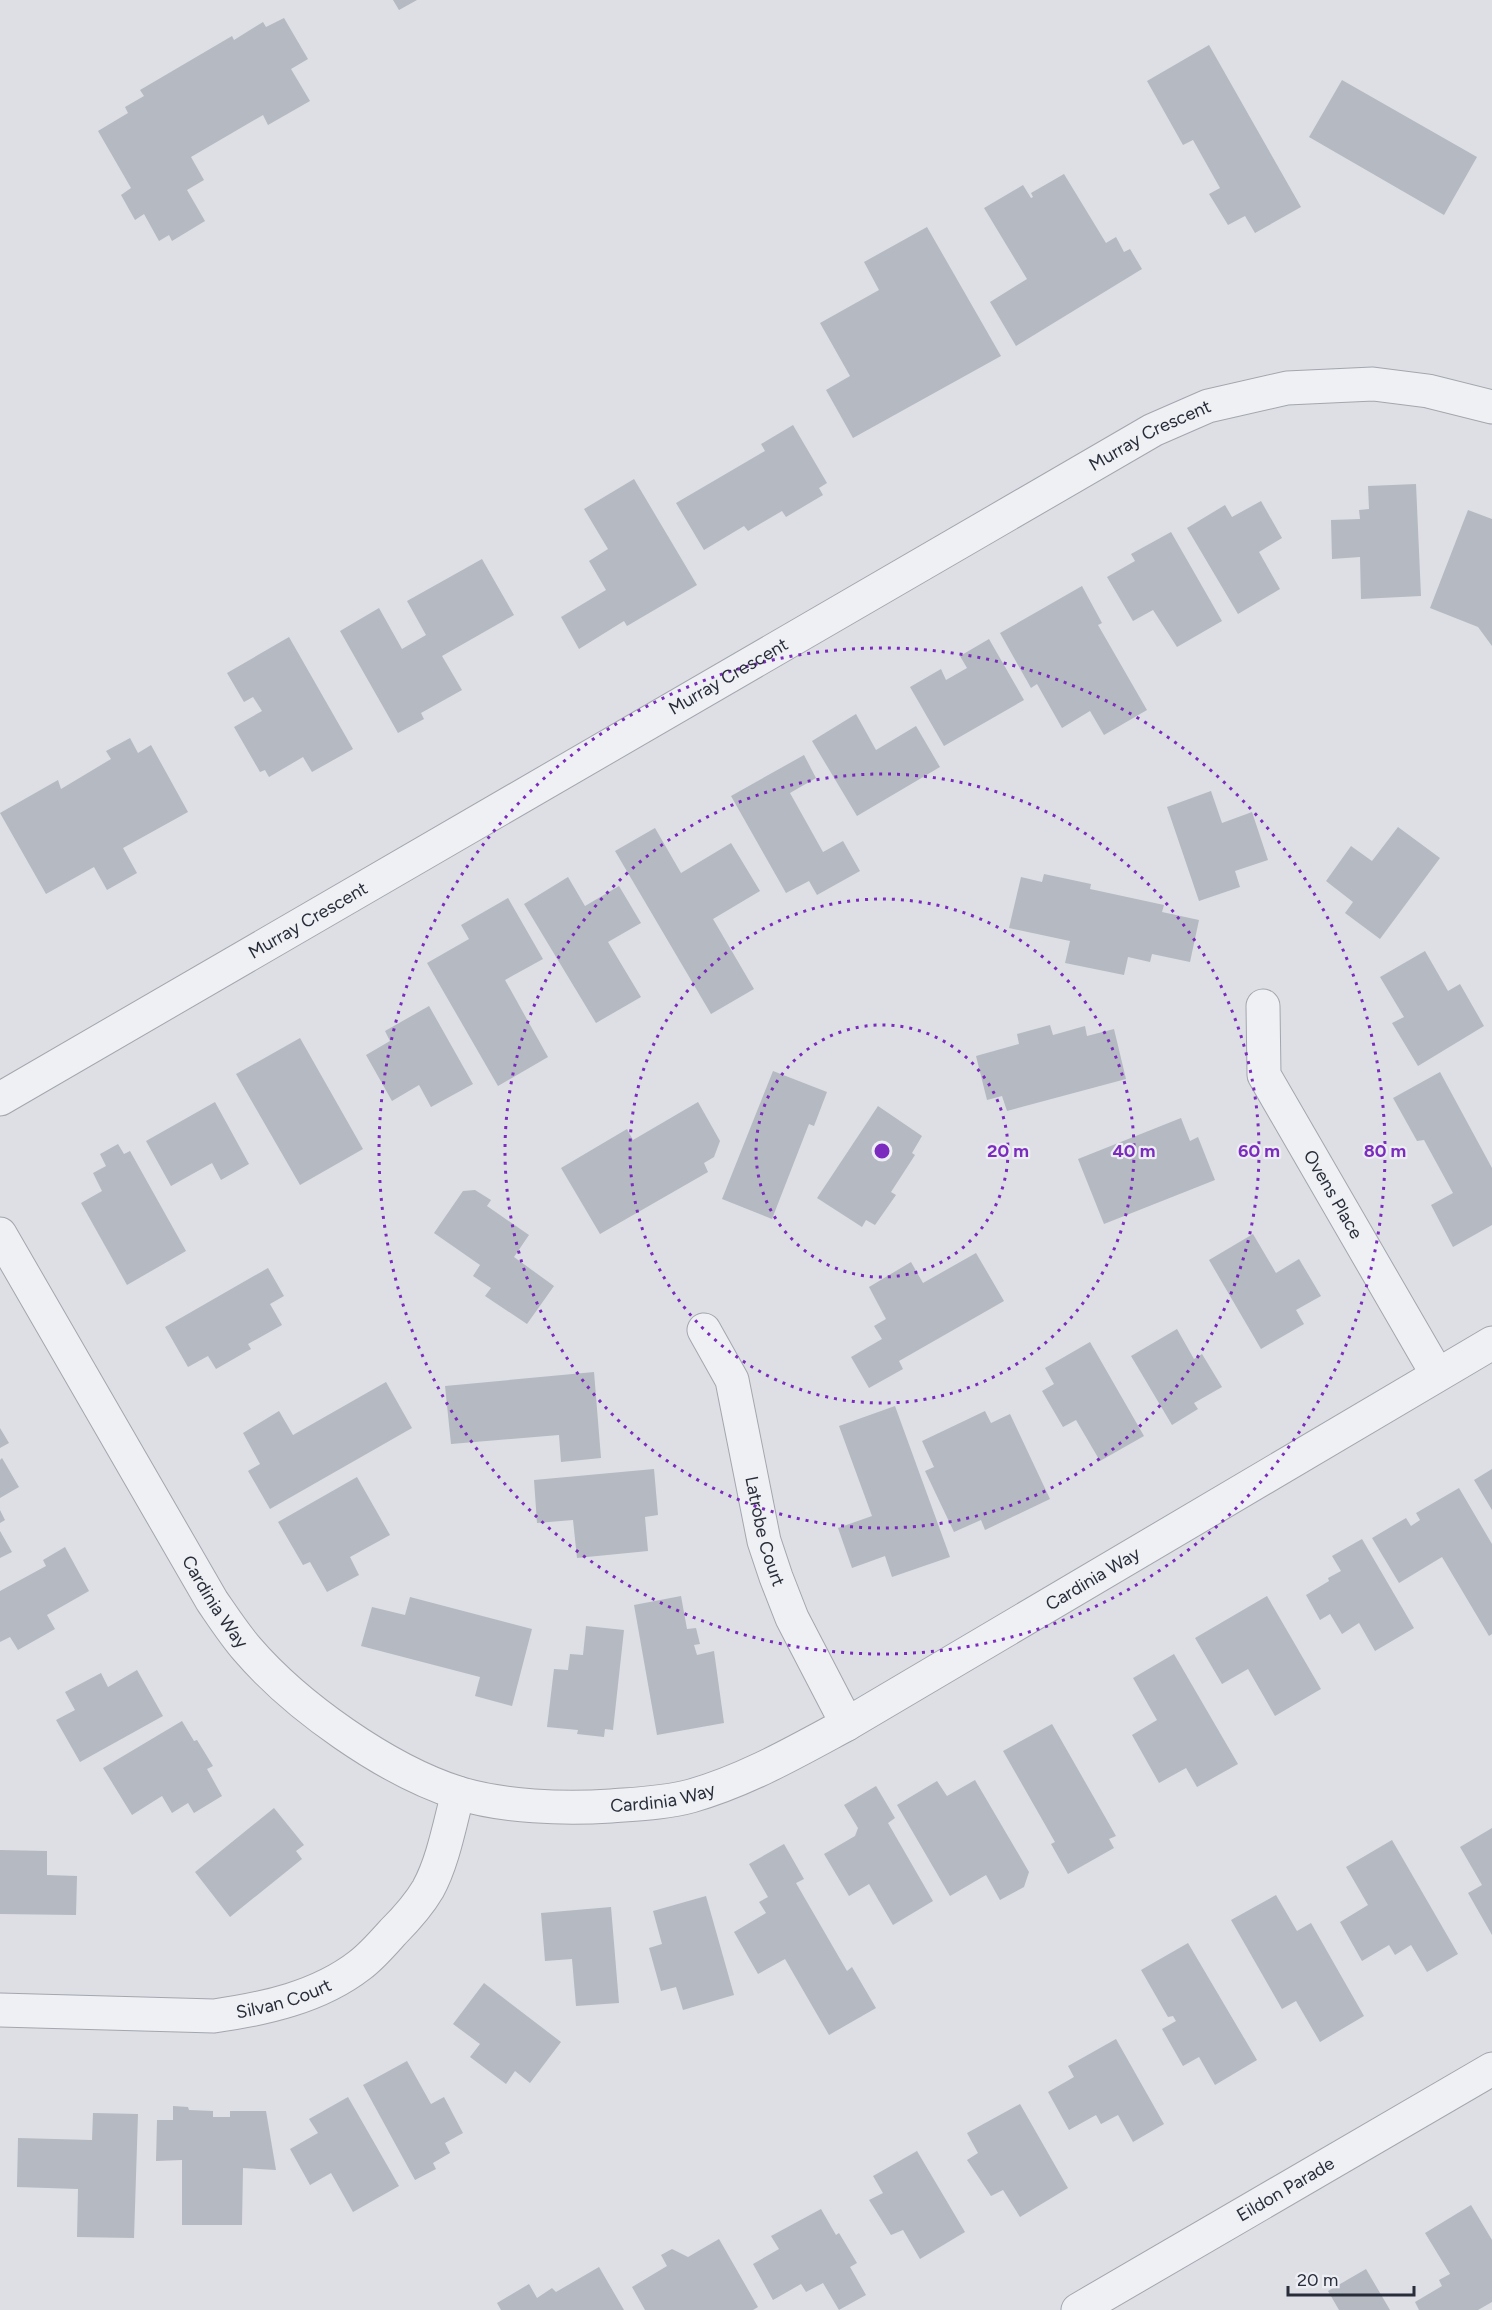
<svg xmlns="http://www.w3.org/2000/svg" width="1492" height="2310" font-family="Figtree,sans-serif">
	<rect width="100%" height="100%" fill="#dddfe5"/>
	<!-- building -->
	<path fill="#b5b9c1" d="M393,0H417L399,10Z
		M284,18L308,59L291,69L310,101L268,125L263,115L191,157L204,180L187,190L205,221L172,241L169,235L159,241L144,214L135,220L121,195L131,188L98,131L128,113L125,107L144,96L140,90L232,36L234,40L263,22L266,27Z
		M1209,45L1301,207L1255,233L1245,216L1228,225L1209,194L1220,188L1193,140L1183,145L1147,81Z
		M1342,80L1477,157L1444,215L1309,137Z
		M1064,174L1106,243L1116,237L1124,252L1130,249L1142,269L1016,346L990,302L1027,279L984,208L1023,185L1031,198L1033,197L1031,193Z
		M927,227L1001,356L853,438L826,390L850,376L820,323L879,290L864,262Z
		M793,425L827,483L819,488L823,495L786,517L782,511L748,531L744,526L704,550L676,503L765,451L761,444Z
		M634,479L697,585L627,626L624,621L579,649L561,617L606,590L589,561L608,549L584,509Z
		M1416,484L1421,596L1361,599L1360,557L1332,559L1331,520L1360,519L1359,510L1369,509L1368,486Z
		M1261,501L1282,538L1259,552L1280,589L1238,614L1187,528L1225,505L1232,517Z
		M1468,510L1492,519V646L1478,627L1430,608Z
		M1171,532L1222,621L1177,647L1153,610L1133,621L1107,577L1135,561L1131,554Z
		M482,559L514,615L442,656L462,690L421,713L424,719L398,733L340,631L379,608L402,649L426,635L407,601Z
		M1082,586L1102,623L1098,625L1147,710L1104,735L1090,711L1062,728L1037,684L1031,688L1000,633Z
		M289,637L353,749L312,772L303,757L269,777L265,770L260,772L234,727L262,711L253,697L244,702L227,673Z
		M989,639L1024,700L944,746L910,687L941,669L946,680L967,668L960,656Z
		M856,714L876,750L916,726L940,767L857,816L812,741Z
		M130,738L138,753L151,745L188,812L123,848L137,873L107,890L94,867L46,894L0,813L58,780L61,789L111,759L106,751Z
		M804,755L816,778L790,793L823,852L843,841L860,871L817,895L809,881L786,893L731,796Z
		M1211,791L1222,823L1252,812L1268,860L1235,871L1240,887L1199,901L1167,807Z
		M1398,827L1440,858L1380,939L1345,913L1353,902L1326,881L1351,846L1372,861Z
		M655,828L681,873L731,843L760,891L713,919L754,989L711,1014L615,851Z
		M1044,874L1091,884L1090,889L1164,905L1162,912L1199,920L1190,962L1152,954L1150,962L1128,957L1124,975L1065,963L1070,941L1009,928L1021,877L1042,882Z
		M568,877L585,906L619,886L641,923L608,942L641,997L596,1023L524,904Z
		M508,898L543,959L505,980L548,1057L498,1086L427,963L469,939L461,925Z
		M1425,951L1448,991L1460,984L1484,1026L1418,1066L1392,1023L1404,1017L1380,977Z
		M429,1006L473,1084L431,1107L419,1085L392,1101L366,1055L390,1041L385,1031Z
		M1050,1025L1053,1035L1085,1026L1087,1036L1114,1029L1126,1079L1007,1111L1002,1096L987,1100L976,1056L1019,1044L1017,1034Z
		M300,1038L363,1149L300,1185L236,1074Z
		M773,1071L827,1092L814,1126L809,1124L772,1219L722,1199Z
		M1440,1072L1492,1168V1225L1453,1247L1431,1205L1453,1193L1424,1140L1417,1141L1393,1098Z
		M215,1102L249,1164L221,1180L212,1163L171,1186L146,1141Z
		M698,1102L720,1141L714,1157L704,1163L708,1172L600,1234L561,1168L627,1129L633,1140Z
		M878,1106L922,1136L912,1153L915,1155L891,1192L896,1195L875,1225L866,1220L862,1227L817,1198Z
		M1181,1118L1190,1141L1198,1137L1215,1180L1104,1224L1078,1159Z
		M118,1144L124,1154L130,1151L186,1251L127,1285L81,1203L102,1191L93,1173L106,1166L100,1154Z
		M475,1190L491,1200L487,1206L529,1235L514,1257L554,1286L527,1324L485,1296L491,1288L473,1276L480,1265L434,1233L463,1191Z
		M1253,1234L1276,1273L1299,1259L1321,1296L1296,1310L1304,1324L1261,1349L1209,1260Z
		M976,1253L1004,1301L899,1361L903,1369L869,1388L851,1357L882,1339L874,1326L886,1319L869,1287L911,1262L923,1283Z
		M268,1268L284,1296L270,1304L282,1325L248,1344L251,1349L216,1369L208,1356L188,1367L165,1327Z
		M1177,1329L1194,1359L1202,1354L1222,1387L1194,1403L1198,1409L1172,1425L1131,1356Z
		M1090,1342L1144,1436L1100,1461L1076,1420L1063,1427L1042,1391L1054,1384L1045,1368Z
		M594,1372L601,1458L561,1462L559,1435L451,1444L445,1386Z
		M386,1382L412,1428L270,1509L248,1471L260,1464L243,1433L279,1411L293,1435Z
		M895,1406L950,1557L892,1577L885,1556L852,1568L838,1528L872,1516L839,1426Z
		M985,1411L991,1423L1010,1414L1050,1499L985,1530L981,1520L954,1532L925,1471L934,1467L922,1441Z
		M0,1428L9,1443L0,1448Z
		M2,1458L19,1487L0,1498V1460Z
		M654,1469L658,1515L645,1517L648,1551L577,1558L573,1520L537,1523L534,1480Z
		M1492,1469V1510L1474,1480Z
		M357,1477L390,1535L350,1557L359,1575L327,1592L310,1562L303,1565L278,1522Z
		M1459,1488L1492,1544V1634L1489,1636L1442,1557L1399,1583L1372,1538L1406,1518L1411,1526L1420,1520L1416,1513Z
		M0,1510L5,1520L0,1523Z
		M0,1531L12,1552L0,1558Z
		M1362,1539L1414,1628L1375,1651L1359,1623L1342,1634L1330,1614L1320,1620L1306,1595L1329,1581L1328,1578L1341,1571L1332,1556Z
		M65,1547L89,1591L47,1615L55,1629L18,1650L10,1637L0,1642V1591L46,1566L43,1560Z
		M681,1596L687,1629L696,1628L700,1644L694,1645L697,1655L714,1651L724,1723L657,1735L634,1605Z
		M1267,1596L1321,1689L1275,1716L1248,1669L1222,1684L1195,1638Z
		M410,1597L532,1629L512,1706L475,1696L480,1677L361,1646L372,1607L405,1615Z
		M586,1626L624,1630L613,1730L605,1729L604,1737L577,1734L578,1730L547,1727L554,1669L568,1670L570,1654L583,1655Z
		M1174,1654L1238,1764L1197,1787L1186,1768L1159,1783L1132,1735L1157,1720L1133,1678Z
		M137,1670L163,1716L80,1762L56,1720L75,1710L65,1692L101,1673L108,1687Z
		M182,1721L194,1741L197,1740L213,1766L207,1769L222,1796L194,1813L188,1803L172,1813L162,1796L132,1815L103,1768Z
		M1052,1724L1116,1836L1109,1839L1114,1848L1068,1874L1051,1844L1055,1842L1003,1751Z
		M975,1780L1029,1872L1024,1887L1000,1900L986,1875L950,1896L897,1805L937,1781L947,1796Z
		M876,1786L895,1818L888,1823L933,1901L893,1925L869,1884L849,1896L824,1854L855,1836L858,1828L844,1805Z
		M274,1808L304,1845L296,1851L302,1859L230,1917L195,1872Z
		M1492,1828V1935L1468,1893L1482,1885L1460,1847Z
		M1392,1840L1458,1954L1427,1972L1411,1945L1395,1955L1389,1945L1362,1961L1340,1922L1368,1905L1346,1867Z
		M784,1844L804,1879L796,1883L847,1971L852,1967L876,2008L829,2035L785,1959L758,1974L734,1932L766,1913L759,1902L768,1897L749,1864Z
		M0,1850L47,1851V1875L77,1876L76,1915L0,1914Z
		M1276,1895L1297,1931L1311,1923L1364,2016L1320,2042L1296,2001L1282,2009L1231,1920Z
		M706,1896L734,1995L683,2010L676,1987L661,1991L649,1948L662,1944L653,1911Z
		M611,1907L619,2003L576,2006L572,1959L545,1961L541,1913Z
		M1188,1943L1257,2060L1215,2085L1199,2057L1183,2066L1162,2029L1176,2021L1173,2016L1168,2017L1141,1970Z
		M484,1983L561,2042L530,2083L515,2071L506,2084L470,2057L480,2044L453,2024Z
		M1116,2039L1164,2124L1133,2142L1118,2115L1101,2124L1096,2115L1069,2130L1048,2092L1074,2077L1068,2066Z
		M407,2061L431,2104L444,2097L463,2133L445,2143L450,2153L433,2163L436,2169L415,2180L363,2085Z
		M348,2097L399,2186L353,2212L331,2173L310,2185L290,2149L318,2133L309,2119Z
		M1020,2104L1068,2188L1020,2217L1003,2190L991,2196L967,2160L978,2153L967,2133Z
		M173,2106L188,2107L189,2110L213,2111V2117H230V2111H266L276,2170L243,2168L242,2225H182V2160L156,2161L157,2120H173Z
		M93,2113L138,2114L134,2238L77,2237L78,2189L17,2187L18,2138L92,2140Z
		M917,2151L965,2232L920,2259L903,2230L891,2235L869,2200L883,2193L873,2176Z
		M1471,2205L1492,2240V2302L1478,2310H1419L1415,2302L1442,2286L1439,2280L1450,2274L1425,2233Z
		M821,2209L836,2235L839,2233L857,2263L850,2267L866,2295L839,2310L823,2283L806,2292L801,2284L773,2300L753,2264L779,2249L771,2236Z
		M719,2239L758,2307L753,2310H645L632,2287L667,2266L661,2255L672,2249L688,2257Z
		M599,2267L624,2310H501L497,2303L529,2284L537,2298L552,2288L556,2292Z
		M1366,2269L1390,2310H1339L1328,2291Z"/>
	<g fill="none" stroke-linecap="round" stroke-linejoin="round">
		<!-- minor casing -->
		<g stroke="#a3a6ae" stroke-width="35">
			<g id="minor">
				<path id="s1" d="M1263,1006L1264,1075L1437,1374"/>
				<path id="s2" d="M0,1099L1153,430L1208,406L1287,388L1373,384L1428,391L1492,407"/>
				<path id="s3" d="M0,1234L212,1601C223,1617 234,1634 247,1649C296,1706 386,1770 458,1793C504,1807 563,1809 611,1806C637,1804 666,1803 691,1796C747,1780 797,1751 847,1724L1492,1343"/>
				<path id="s4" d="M704,1330L732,1380L764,1541L776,1577L792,1618L847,1724"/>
				<path id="s5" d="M0,2010L214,2016C264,2009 319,1997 360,1965C372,1956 383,1943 393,1932C406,1919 418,1906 428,1889C443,1862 450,1823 458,1793"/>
				<path id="s6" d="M1078,2310L1492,2069"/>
			</g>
		</g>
		<!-- minor -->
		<use href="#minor" stroke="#eff0f4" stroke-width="33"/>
	</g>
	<!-- distance rings -->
	<g fill="none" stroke="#7b2cbf" stroke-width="3" stroke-dasharray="3 6">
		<circle cx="882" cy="1151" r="126"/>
		<circle cx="882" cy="1151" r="252"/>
		<circle cx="882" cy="1151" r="377"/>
		<circle cx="882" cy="1151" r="503"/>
	</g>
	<g text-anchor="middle" stroke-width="4.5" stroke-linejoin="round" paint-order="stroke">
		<!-- street labels -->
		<g font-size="18" fill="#282d3a" stroke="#eceef3">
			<text dy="6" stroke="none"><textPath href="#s2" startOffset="1328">Murray Crescent</textPath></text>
			<text dy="6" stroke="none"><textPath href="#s2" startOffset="842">Murray Crescent</textPath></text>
			<text dy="6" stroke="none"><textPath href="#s2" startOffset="356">Murray Crescent</textPath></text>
			<text dy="6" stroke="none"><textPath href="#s1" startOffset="207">Ovens Place</textPath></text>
			<text dy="6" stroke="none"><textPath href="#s4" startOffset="212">Latrobe Court</textPath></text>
			<text dy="6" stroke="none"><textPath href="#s3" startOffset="1434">Cardinia Way</textPath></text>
			<text dy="6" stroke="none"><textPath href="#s3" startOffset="426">Cardinia Way</textPath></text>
			<text dy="6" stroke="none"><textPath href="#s3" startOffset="948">Cardinia Way</textPath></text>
			<text dy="6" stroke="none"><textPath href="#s5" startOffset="286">Silvan Court</textPath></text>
			<text dy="6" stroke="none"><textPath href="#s6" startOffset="240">Eildon Parade</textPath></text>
		</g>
	</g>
	<circle cx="882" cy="1151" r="9" fill="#7b2cbf" stroke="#eceef3" stroke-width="3"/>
	<g font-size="18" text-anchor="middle" font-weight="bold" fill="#7b2cbf" stroke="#eceef3" stroke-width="4.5" stroke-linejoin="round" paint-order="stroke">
		<text x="1008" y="1157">20 m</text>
		<text x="1134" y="1157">40 m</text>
		<text x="1259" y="1157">60 m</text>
		<text x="1385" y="1157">80 m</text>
	</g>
	<!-- scale -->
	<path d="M1288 2286v9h126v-9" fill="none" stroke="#282d3a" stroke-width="3"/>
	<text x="1297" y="2286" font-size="18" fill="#282d3a" stroke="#eceef3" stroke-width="4.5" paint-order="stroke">20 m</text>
</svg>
